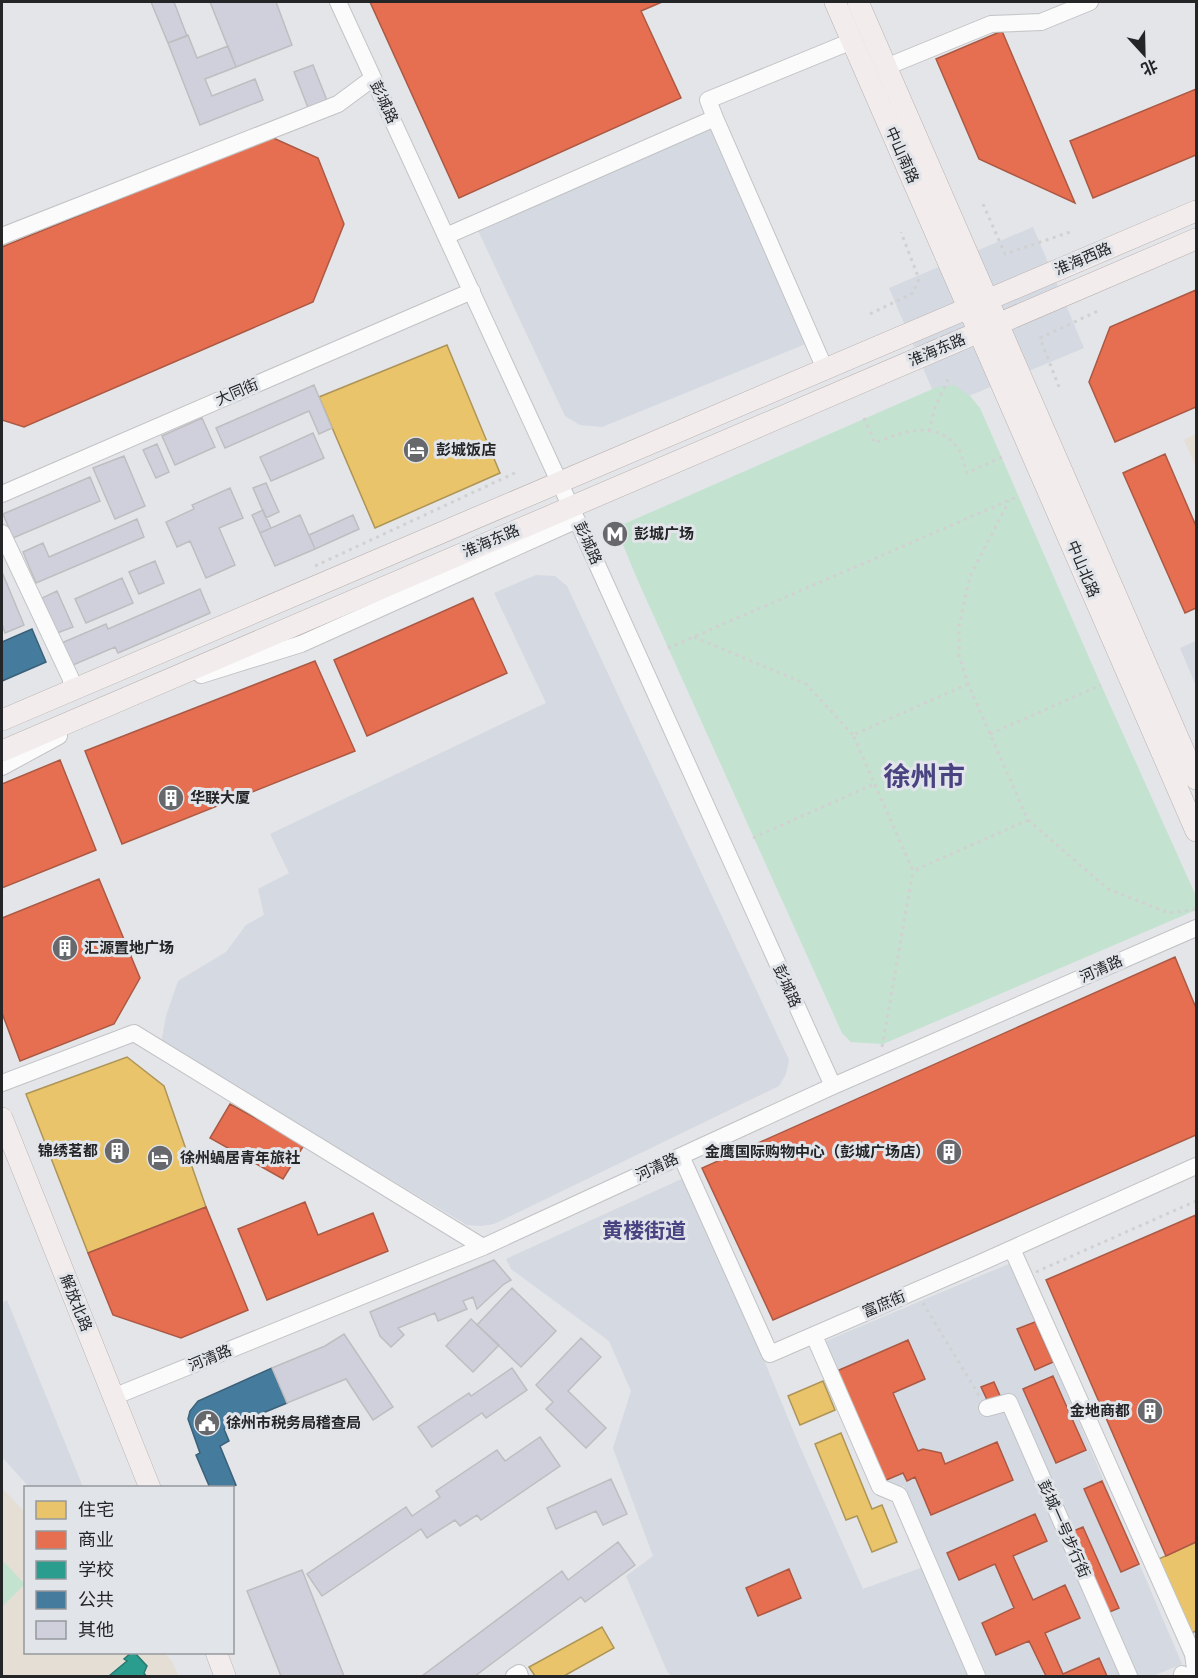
<svg xmlns="http://www.w3.org/2000/svg" width="1198" height="1678" font-family="'Archivo Narrow','Noto Sans SC',sans-serif">
	<rect width="100%" height="100%" fill="#e3e5e8"/>
	<!-- built -->
	<path fill="#d5d9e1" d="M715,118L813,341L602,427L580,425L565,416L475,224Z
		M1033,227L1084,348L940,408L889,288Z
		M536,575L555,576L567,586L789,1060L786,1074L779,1086L494,1224L481,1226L467,1225L161,1043L166,1016L178,981L226,952L246,925L264,915L258,889L289,873L270,834L546,703L494,593Z
		M1196,641V686L1180,648Z
		M686,1177L759,1341L764,1360L797,1440L863,1589L929,1565L977,1676H671L667,1671L626,1576L653,1556L613,1448L631,1391L609,1341L511,1269L506,1259Z
		M1011,1263L1182,1664L1153,1676H987L904,1486L882,1484L821,1343Z
		M7,1300L83,1487H29L2,1457V1303Z"/>
	<!-- education -->
	<path fill="#e5ded5" d="M1196,434V467L1184,440Z
		M2,1488L25,1512L26,1652L164,1653L172,1661L178,1676H2Z"/>
	<!-- green -->
	<path fill="#c4e2d0" d="M954,385L970,396L980,408L1101,685L1196,896V910L883,1044L851,1042L842,1033L638,581L621,540L624,524L937,387Z
		M2,1560L25,1584L2,1607Z"/>
	<!-- homes -->
	<path fill="#e9c46a" stroke="#ae9456" stroke-width="1.5" d="M447,345L500,473L375,528L319,397Z
		M127,1057L164,1086L206,1207L88,1253L26,1094Z
		M823,1381L835,1410L800,1425L788,1396Z
		M841,1433L872,1509L882,1505L897,1542L872,1552L857,1516L846,1520L815,1444Z
		M1196,1542V1631L1185,1636L1152,1562Z
		M602,1627L614,1648L564,1676H535L529,1667Z"/>
	<!-- shops -->
	<path fill="#e76f51" stroke="#ac5944" stroke-width="1.5" d="M370,2H662L641,11L681,98L459,198Z
		M1002,31L1075,203L979,159L936,59Z
		M1196,89V155L1093,198L1070,141Z
		M271,137L318,158L344,224L313,302L24,427L2,420V247Z
		M1196,290V407L1115,442L1089,382L1110,327Z
		M1165,454L1196,526V608L1185,613L1123,473Z
		M473,598L507,673L367,736L334,660Z
		M315,661L355,751L122,844L85,751Z
		M60,760L96,850L2,888V784Z
		M99,879L140,978L114,1024L20,1061L2,1013V918Z
		M1175,957L1196,1008V1135L773,1320L702,1168Z
		M230,1104L304,1145L283,1179L210,1138Z
		M305,1202L318,1235L373,1213L388,1251L267,1300L238,1229Z
		M206,1207L248,1310L181,1338L113,1315L88,1253Z
		M1196,1215V1542L1166,1556L1046,1280Z
		M1035,1322L1053,1362L1035,1370L1017,1329Z
		M908,1340L925,1379L893,1393L918,1451L923,1449L941,1453L945,1464L997,1442L1013,1480L931,1515L915,1477L907,1481L903,1473L884,1481L837,1371Z
		M1053,1376L1086,1450L1056,1463L1023,1389Z
		M994,1382L1001,1398L989,1404L981,1387Z
		M1102,1481L1139,1564L1121,1572L1084,1489Z
		M1035,1514L1047,1541L1013,1556L1033,1600L1065,1585L1080,1618L1045,1633L1063,1674L1099,1658L1107,1676H1046L1029,1641L996,1655L982,1623L1014,1608L995,1564L959,1580L947,1553Z
		M1083,1527L1119,1608L1107,1613L1071,1532Z
		M789,1569L801,1598L758,1616L746,1588Z"/>
	<!-- schools -->
	<path fill="#2a9d8f" stroke="#287970" stroke-width="1.5" d="M132,1652H134L147,1666L144,1673L146,1676H109L127,1661L124,1659Z"/>
	<!-- public -->
	<path fill="#457b9d" stroke="#3b617a" stroke-width="1.5" d="M32,629L46,662L2,681V642Z
		M272,1368L287,1403L224,1429L229,1441L220,1446L236,1485L229,1488H210L196,1455L200,1453L188,1419L190,1411L198,1401Z"/>
	<!-- building -->
	<path fill="#cfd0db" stroke="#bebec1" stroke-width="1.5" d="M151,2H174L187,36L168,43Z
		M210,2H276L292,45L236,67Z
		M188,35L197,58L228,46L236,67L205,79L212,96L255,79L263,100L200,125L168,43Z
		M313,65L328,103L309,110L294,72Z
		M314,385L332,428L319,434L309,411L225,448L216,428Z
		M202,418L215,447L175,465L162,436Z
		M313,433L324,458L271,481L260,457Z
		M157,444L169,472L156,478L143,450Z
		M124,456L145,506L115,519L93,468Z
		M90,477L100,501L13,538L3,514Z
		M266,483L279,512L266,518L253,488Z
		M230,488L243,518L219,528L235,565L206,578L190,541L177,547L166,522L194,509L192,505Z
		M263,510L271,528L260,533L252,515Z
		M300,515L315,549L275,566L260,533Z
		M353,515L359,529L315,549L309,535Z
		M137,519L144,537L36,583L23,552L43,543L49,557Z
		M155,561L164,583L139,594L129,572Z
		M2,572L24,625L5,633L2,624Z
		M122,578L133,603L86,623L75,599Z
		M200,589L210,613L118,653L115,647L66,668L57,645L106,624L108,629Z
		M57,591L73,627L57,633L42,598Z
		M494,1260L511,1280L504,1284L477,1309L473,1297L463,1301L467,1309L438,1321L435,1313L398,1328L404,1335L391,1347L380,1336L370,1312Z
		M512,1288L556,1331L521,1367L477,1325Z
		M471,1319L499,1345L473,1372L446,1346Z
		M344,1334L393,1407L373,1420L346,1379L287,1403L272,1368L325,1346Z
		M581,1338L601,1357L568,1391L606,1428L586,1448L546,1409L553,1402L536,1385Z
		M512,1368L527,1390L486,1418L482,1413L432,1447L418,1427L469,1393L471,1396Z
		M540,1437L560,1466L481,1520L477,1515L460,1526L455,1520L427,1538L421,1529L322,1596L307,1574L406,1507L412,1516L440,1497L436,1491L497,1450L505,1461Z
		M611,1479L627,1514L603,1525L596,1511L556,1529L547,1508Z
		M618,1542L635,1565L585,1602L581,1597L475,1676H422L562,1571L568,1580Z
		M302,1570L344,1676H281L247,1591Z"/>
	<g fill="none" stroke-linecap="round" stroke-linejoin="round">
		<!-- minor casing -->
		<g stroke="#c2c3c5" stroke-width="18">
			<path id="minor" d="M338,2L586,540L833,1086
				M886,67L991,24L1041,22L1090,2
				M715,118L825,369
				M2,236L338,104L373,78
				M446,236L715,118L708,100L852,41
				M2,494L472,291
				M2,533L71,679V690
				M201,675L301,644L577,520
				M2,767L59,736
				M2,1083L134,1033L483,1247
				M681,1156L770,1354L980,1263L1196,1166
				M1012,1249L1193,1654L1196,1676
				M815,1338L880,1487L899,1495L977,1676
				M113,1397L483,1247L833,1086L1196,928
				M987,1408L1009,1402L1129,1676
				M1182,1674L1183,1676
				M514,1676L519,1673L520,1676"/>
		</g>
		<!-- major casing -->
		<g stroke="#bab0b0" stroke-width="22">
			<path id="major" d="M835,2L1196,831
				M858,2L1196,779
				M2,720L1196,211
				M2,751L1196,239
				M2,1118L150,1488
				M216,1652L225,1676"/>
		</g>
		<!-- path -->
		<path stroke="#d1d1d2" stroke-width="3" stroke-dasharray="3 4.5" stroke-linecap="butt" d="M983,204L1005,254L1070,232
			M870,314L913,293L919,279L901,232
			M1059,387L1040,338L1100,310
			M864,418L875,443C900,432 936,419 957,447C962,453 964,465 967,473L1002,457
			M929,431L934,410L949,377
			M315,566L517,472
			M694,637L806,684L853,735
			M668,648L1019,496
			M968,684L853,735L913,871L1028,820L968,684L959,655V626L970,576L1009,501
			M990,734L1101,685
			M1028,820L1108,889L1169,913L1196,909
			M753,838L874,784
			M882,1047L913,871
			M1036,1272L1196,1201
			M923,1303L980,1397"/>
		<!-- minor -->
		<use href="#minor" stroke="#fbfbfc" stroke-width="16"/>
		<!-- major -->
		<use href="#major" stroke="#f2edec" stroke-width="21"/>
	</g>
	<!-- icons -->
	<defs>
		<g id="hotel-disc" transform="scale(1.35)"><circle r="9.5" fill="#67686b" stroke="#e1e5ea"/><path d="M-6-4.5h1.5V1H6V5H4.5V3h-9V5H-6ZM-4 0a1.8 1.8 0 1 1 3.6 0ZM.5 0V-2.5h3Q6-2.5 6 0Z" fill="#fff"/></g>
		<g id="metro-disc" transform="scale(1.35)"><circle r="9.5" fill="#67686b" stroke="#e1e5ea"/><path d="M-5.5 5V-5H-3L0 0L3-5H5.5V5H3V-.5L0 4L-3-.5V5Z" fill="#fff"/></g>
		<g id="building-disc" transform="scale(1.35)"><circle r="9.5" fill="#67686b" stroke="#e1e5ea"/><path d="M-4-6H4V6H1V3H-1V6H-4ZM-2.5-4.3h1.7v1.8h-1.7ZM.8-4.3h1.7v1.8H.8ZM-2.5-1h1.7V.8h-1.7ZM.8-1h1.7V.8H.8Z" fill="#fff"/></g>
		<g id="civic-disc" transform="scale(1.35)"><circle r="9.5" fill="#67686b" stroke="#e1e5ea"/><path d="M-.6-6.5H3V-4.5H.6V-3L4-1V1h2V6H-6V1h2V-1L-.6-3ZM-1.2 2.5V6h2.4V2.5Z" fill="#fff"/></g>
	</defs>
	<g fill-rule="evenodd">
		<use href="#hotel-disc" x="416" y="450"/>
		<use href="#metro-disc" x="615" y="534"/>
		<use href="#building-disc" x="171" y="798"/>
		<use href="#building-disc" x="65" y="948"/>
		<use href="#building-disc" x="117" y="1151"/>
		<use href="#building-disc" x="949" y="1152"/>
		<use href="#hotel-disc" x="160" y="1158"/>
		<use href="#building-disc" x="1150" y="1411"/>
		<use href="#civic-disc" x="207" y="1423"/>
	</g>
	<g text-anchor="middle" stroke-width="6" stroke-linejoin="round" paint-order="stroke">
		<!-- street labels -->
		<g font-size="15" fill="#242527" stroke="#e1e5ea">
			<text transform="translate(384 102) rotate(65)" y="5">彭城路</text>
			<text transform="translate(902 155) rotate(66)" y="5">中山南路</text>
			<text transform="translate(1083 259) rotate(-23)" y="5">淮海西路</text>
			<text transform="translate(937 350) rotate(-23)" y="5">淮海东路</text>
			<text transform="translate(237 392) rotate(-23)" y="5">大同街</text>
			<text transform="translate(491 541) rotate(-23)" y="5">淮海东路</text>
			<text transform="translate(588 543) rotate(66)" y="5">彭城路</text>
			<text transform="translate(1083 569) rotate(67)" y="5">中山北路</text>
			<text transform="translate(1101 969) rotate(-24)" y="5">河清路</text>
			<text transform="translate(787 986) rotate(66)" y="5">彭城路</text>
			<text transform="translate(657 1167) rotate(-25)" y="5">河清路</text>
			<text transform="translate(76 1303) rotate(68)" y="5">解放北路</text>
			<text transform="translate(884 1304) rotate(-23)" y="5">富庶街</text>
			<text transform="translate(210 1358) rotate(-22)" y="5">河清路</text>
			<text transform="translate(1064 1529) rotate(66)" y="5">彭城一号步行街</text>
		</g>
		<!-- poi labels -->
		<g font-size="15" font-weight="bold" fill="#242527" stroke="#e1e5ea" text-anchor="start">
			<text x="436" y="455">彭城饭店</text>
			<text x="634" y="539">彭城广场</text>
			<text x="190" y="803">华联大厦</text>
			<text x="84" y="953">汇源置地广场</text>
			<text x="98" y="1156" text-anchor="end">锦绣茗都</text>
			<text x="930" y="1157" text-anchor="end">金鹰国际购物中心（彭城广场店）</text>
			<text x="180" y="1163">徐州蝸居青年旅社</text>
			<text x="1130" y="1416" text-anchor="end">金地商都</text>
			<text x="226" y="1428">徐州市税务局稽查局</text>
		</g>
		<!-- district labels -->
		<g font-size="21" font-weight="bold" fill="#4a4381" stroke="#e1e5ea">
			<text x="644" y="1238">黄楼街道</text>
		</g>
		<!-- town labels -->
		<g font-size="27" font-weight="bold" fill="#4a4381" stroke="#e1e5ea">
			<text x="924" y="786">徐州市</text>
		</g>
	</g>
	<!-- border -->
	<rect width="1198" height="1678" fill="none" stroke="#242527" stroke-width="6"/>
	<!-- legend -->
	<rect x="24" y="1486" width="210" height="168" fill="#e1e5ea" stroke="#95989c" stroke-width="1.5"/>
	<rect x="36" y="1501" width="30" height="18" fill="#e9c46a" stroke="#95989c" stroke-width="1.5"/>
	<text x="78" y="1516" font-size="18" fill="#242527">住宅</text>
	<rect x="36" y="1531" width="30" height="18" fill="#e76f51" stroke="#95989c" stroke-width="1.5"/>
	<text x="78" y="1546" font-size="18" fill="#242527">商业</text>
	<rect x="36" y="1561" width="30" height="18" fill="#2a9d8f" stroke="#95989c" stroke-width="1.5"/>
	<text x="78" y="1576" font-size="18" fill="#242527">学校</text>
	<rect x="36" y="1591" width="30" height="18" fill="#457b9d" stroke="#95989c" stroke-width="1.5"/>
	<text x="78" y="1606" font-size="18" fill="#242527">公共</text>
	<rect x="36" y="1621" width="30" height="18" fill="#cfd0db" stroke="#95989c" stroke-width="1.5"/>
	<text x="78" y="1636" font-size="18" fill="#242527">其他</text>
	<!-- north arrow -->
	<g transform="translate(1144 54) rotate(158)" stroke="#e1e5ea" stroke-width="4.5" paint-order="stroke">
	<path d="M0-4.5L10 22L0 15L-10 22Z" fill="#242527"/>
	<text y="-9" font-size="16" font-weight="bold" text-anchor="middle" fill="#242527">北</text>
	</g>
</svg>
